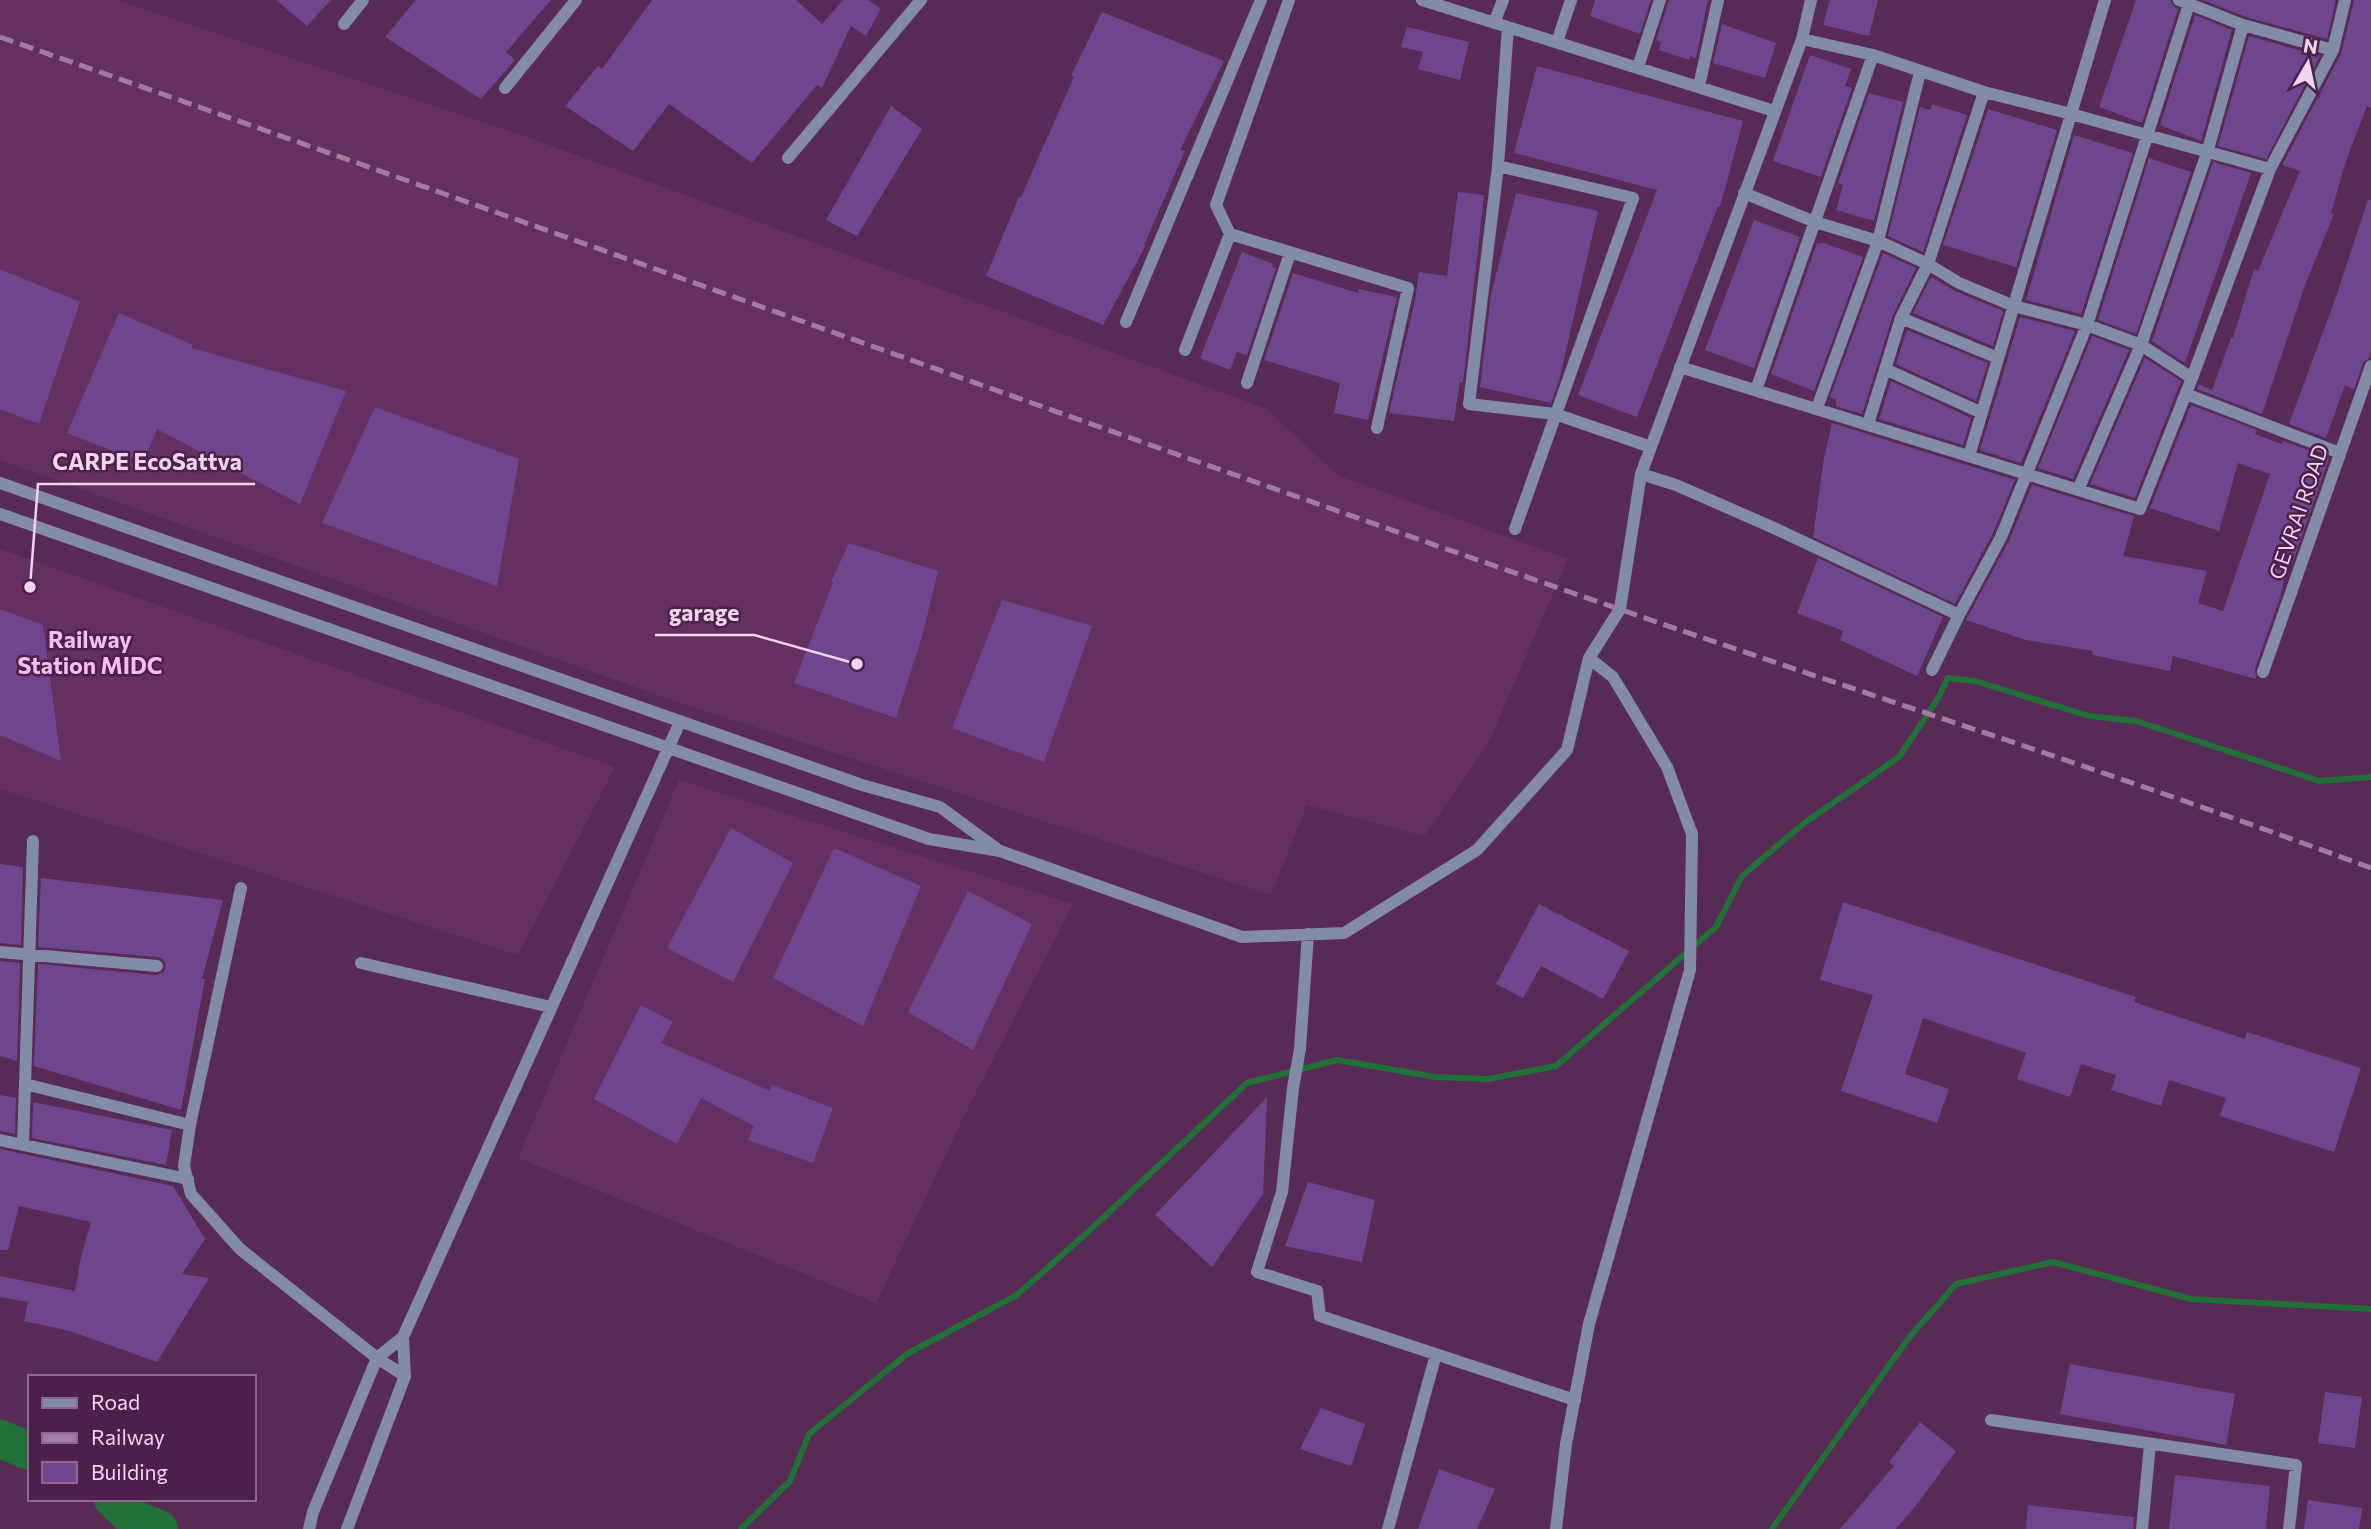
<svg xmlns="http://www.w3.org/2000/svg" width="2371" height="1529" font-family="Commissioner,sans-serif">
	<rect width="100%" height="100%" fill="#582a56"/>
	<!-- built -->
	<path fill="#643062" d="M0,0H117L527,137L1267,409L1337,475L1568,559L1488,744L1424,836L1307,805L1271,895L663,697L0,460Z
		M0,549L615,767L518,955L0,789Z
		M679,780L1073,904L967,1110L876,1303L518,1158Z"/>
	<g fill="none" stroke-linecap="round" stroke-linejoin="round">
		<!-- stream -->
		<path stroke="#217037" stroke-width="6" d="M741,1529L790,1481L809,1434L907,1354L1017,1295L1090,1230L1247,1083L1337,1060L1436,1077L1488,1079L1556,1066L1716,927L1742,876L1803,824L1899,757L1937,700L1948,678L1975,681L2089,716L2136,721L2319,781L2371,777
			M1772,1529L1908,1339L1956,1284L2053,1262L2191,1299L2371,1309"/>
		<!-- river -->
		<path stroke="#217037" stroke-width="38" d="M0,1439L30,1451
			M113,1499L134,1519L159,1529"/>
	</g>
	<!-- building -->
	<path fill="#6e468d" d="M276,0H331L307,26Z
		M416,0H551L506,52L515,60L481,99L385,37Z
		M652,0H796L822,24L843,0H868L881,9L866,36L851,26L822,88L817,85L752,163L669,104L633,151L565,106L598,66L602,69Z
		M1595,0H1651L1640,34L1590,16Z
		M1669,0H1708L1696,58L1690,56L1689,60L1659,50L1661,42L1656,40Z
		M1830,0H1878L1869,36L1823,25Z
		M2136,0H2170L2173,6L2178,9L2142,123L2099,107Z
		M2203,0H2336L2327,39L2246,17Z
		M2354,0H2371V108L2367,106L2346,161L2331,213L2334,214L2305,285L2262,414L2197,389L2199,384L2212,390L2231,338H2233L2254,269L2258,271L2300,171L2282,165L2341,54Z
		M1102,12L1224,61L1180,150L1185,151L1144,245H1146L1103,325L986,276L1019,197H1021L1074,77L1071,76Z
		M2195,15L2232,30L2201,141L2160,125Z
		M1722,24L1776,43L1765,78L1713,63Z
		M1407,27L1469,42L1460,80L1418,69L1423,52L1401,47Z
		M2249,36L2320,56L2266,159L2218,146Z
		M1810,55L1851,69L1845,86L1852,88L1821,177L1773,161Z
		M1537,66L1743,121L1720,207L1718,206L1637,417L1578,395L1657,190L1514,153Z
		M1869,93L1903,102L1874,221L1836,210L1843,185L1838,183Z
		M1932,104L1967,115L1923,252L1888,236L1920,107L1930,110Z
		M891,106L922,129L857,236L826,220Z
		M1988,109L2057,130L2016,267L1943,245Z
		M2074,135L2133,153L2081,314L2026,300Z
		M2149,158L2191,172L2136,334L2098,320Z
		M2213,162L2251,173L2185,363L2152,341Z
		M1458,192L1484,195L1463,383L1460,382L1454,421L1389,413L1415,300L1419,272L1447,276Z
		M1516,193L1598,211L1559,381L1551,403L1480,387L1491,295Z
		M2368,200H2371V352L2369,358L2363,363L2354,389L2345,385L2326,438L2289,424L2337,294Z
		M1754,220L1800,237L1754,368L1705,350Z
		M1821,242L1863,257L1814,391L1771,374L1817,243L1821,244Z
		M1242,252L1273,264L1272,267L1276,268L1247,355L1237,352L1230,370L1200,358Z
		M1883,253L1916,268L1893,315L1862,414L1836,406V399L1830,397Z
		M0,269L80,302L39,424L0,409Z
		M1293,273L1358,293V289L1397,297L1368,420L1334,413L1340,383L1264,360Z
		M1931,277L1955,291L2003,311L1993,346L1913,313Z
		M119,313L193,345L191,348L346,391L300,504L157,429L143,463L67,433Z
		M2020,317L2075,331L2021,463L1980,450Z
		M1907,330L1988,363L1976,401L1896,364Z
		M2092,336L2129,350L2073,479L2038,468Z
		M2145,358L2181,381L2135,498L2090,484Z
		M1891,381L1971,418L1963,445L1879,419Z
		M2191,405L2257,430L2255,434L2282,444L2283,441L2329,458L2292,564L2288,563L2280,597L2255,669L2256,679L2173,656L2170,671L2092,655L2093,651L2026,640L1966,620L2009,541L2032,485L2134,516L2123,556L2207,571L2198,603L2223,611L2270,474L2238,463L2219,531L2150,508Z
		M375,407L519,459L497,586L322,523Z
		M1832,423L2015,480L1993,533L1955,604L1813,537L1824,458Z
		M849,543L938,571L923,633L896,718L794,683L833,583L831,582Z
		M1818,558L1943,617L1917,676L1840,640L1843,631L1797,613Z
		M1002,600L1092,626L1044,762L952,728Z
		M0,609L43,625L61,761L0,735Z
		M731,828L793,863L733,982L667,948Z
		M834,848L921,886L863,1026L773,978Z
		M0,864L23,867L21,945L0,943Z
		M41,878L223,900L202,979H205L181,1110L34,1066L38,964L156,975L164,972L166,966L163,959L158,957L38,947Z
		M968,891L1032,924L973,1050L908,1012Z
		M1843,902L2136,997L2134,1002L2245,1039L2247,1032L2361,1068L2334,1152L2220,1116L2226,1098L2169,1080L2161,1106L2111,1090L2116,1075L2081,1064L2070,1097L2017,1079L2026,1053L1923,1018L1905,1074L1949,1089L1937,1123L1841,1091L1873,995L1820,980Z
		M1539,904L1629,951L1603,999L1541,966L1523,998L1496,984Z
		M0,961L20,963L17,1061L0,1056Z
		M641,1005L673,1022L661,1043L770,1091L772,1085L833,1108L813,1163L748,1140L754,1126L701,1098L677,1144L594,1099Z
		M0,1095L16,1098L15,1134L0,1131Z
		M1267,1097L1263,1194L1212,1267L1155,1215Z
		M33,1102L172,1130L166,1165L32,1138Z
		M0,1149L173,1186L205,1239L182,1274L209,1278L157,1362L70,1331L24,1321L28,1302L0,1297V1276L75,1291L81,1257L91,1222L19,1206L8,1250H0Z
		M1308,1182L1375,1200L1362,1262L1285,1246Z
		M2070,1364L2235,1394L2226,1445L2060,1414Z
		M2325,1392L2362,1397L2355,1448L2318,1443Z
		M1321,1408L1365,1424L1351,1466L1300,1449Z
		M1920,1422L1956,1451L1918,1503L1896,1529H1840L1894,1466L1889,1462Z
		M1439,1469L1495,1489L1477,1529H1418Z
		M2175,1475L2270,1486L2266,1529H2169Z
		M2308,1500L2362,1508L2359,1529H2304Z
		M2028,1505L2134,1517L2133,1529H2026Z"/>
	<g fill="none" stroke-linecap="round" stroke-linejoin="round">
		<!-- minor -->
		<path stroke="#828ca6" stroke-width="12" d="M1289,0L1216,205L1230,234L1408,288L1377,428
			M1422,0L1774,111
			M2179,0L2243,25L2333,50
			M1494,23L1503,0
			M344,24L363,0
			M1508,27L1498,166L1469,404L1555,414L1651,447
			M1802,39L1873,55L1984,92L2071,114L2270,169
			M1557,42L1571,0
			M1638,67L1660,0
			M1699,86L1718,0
			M505,88L576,0
			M788,158L921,0
			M1498,166L1633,198L1515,529
			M1744,193L1815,222L1878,241L1928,264L1959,283L2014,306L2087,325L2141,345L2192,378
			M1901,318L1998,358
			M1126,322L1261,0
			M1185,350L1230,234
			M1680,367L2140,509L2192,378L2270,169L2333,50L2345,0
			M1885,369L1982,413
			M1247,383L1290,253
			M1756,390L1873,55
			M2186,394L2340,453
			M1817,408L1878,241L1920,72
			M1868,424L1901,318L1928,264L1984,92
			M1969,456L2105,0
			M1641,474L1676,485L1774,528L1959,615L2001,537L2087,325L2189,4
			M0,483L862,785L940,807L997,849
			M2078,490L2141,345L2207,153L2243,25
			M0,514L929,839L1000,851L1242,937L1344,933L1477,850L1567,750L1589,658L1620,609L1641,474L1802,39L1811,0
			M1932,670L1959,615
			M2263,672L2371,366
			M241,888L190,1125L184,1166L191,1194L240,1249L377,1358L405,1376
			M1308,934L1300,1049L1293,1088L1282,1192L1257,1272L1317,1291L1320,1316L1575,1400
			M0,952L157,966
			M361,963L551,1007
			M25,1084L190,1125
			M0,1140L188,1179
			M23,1144L33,841
			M1991,1420L2296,1465L2289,1529
			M309,1529L313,1512L377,1358L403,1337
			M347,1529L405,1376L403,1337L680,722
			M1388,1529L1436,1354
			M1556,1529L1566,1444L1589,1324L1690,970L1692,834L1667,767L1613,677L1589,658
			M2142,1529L2150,1444"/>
		<!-- rail -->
		<path stroke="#a27c9f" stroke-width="5" stroke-dasharray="14 7" stroke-linecap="butt" d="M0,37C540,226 1078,422 1619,609C1870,696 2123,776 2371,868"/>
	</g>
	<g text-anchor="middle" stroke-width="5" stroke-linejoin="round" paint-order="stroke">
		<!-- street labels -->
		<g font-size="21" fill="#f1d5ee" stroke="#4c204b">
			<text transform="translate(2299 512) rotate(-71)" y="7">GEVRAI ROAD</text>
		</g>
		<!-- neighbourhood labels -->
		<g font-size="23" font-weight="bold" fill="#f5bdf1" stroke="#4c204b">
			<text x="90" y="648">Railway<tspan x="90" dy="26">Station MIDC</tspan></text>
		</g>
	</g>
	<!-- callouts -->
	<path fill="none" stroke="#f1d5ee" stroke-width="2.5" d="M30 587L38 484H255M857 664L754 635H655"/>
	<g fill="#f1d5ee" stroke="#4c204b" stroke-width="2.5">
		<circle cx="30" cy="587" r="7"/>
		<circle cx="857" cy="664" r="7"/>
	</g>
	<g font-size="23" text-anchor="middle" font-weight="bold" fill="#f1d5ee" stroke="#4c204b" stroke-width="5" stroke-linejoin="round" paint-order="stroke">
		<text x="147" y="470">CARPE EcoSattva</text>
		<text x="704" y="621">garage</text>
	</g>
	<!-- legend -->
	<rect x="28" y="1375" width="228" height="126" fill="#4c204b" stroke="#8e688c" stroke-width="2"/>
	<rect x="42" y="1398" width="35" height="10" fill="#828ca6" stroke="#8e688c" stroke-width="2"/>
	<text x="91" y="1410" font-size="21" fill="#f1d5ee">Road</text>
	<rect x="42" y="1433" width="35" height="10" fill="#a27c9f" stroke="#8e688c" stroke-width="2"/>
	<text x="91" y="1445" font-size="21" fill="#f1d5ee">Railway</text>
	<rect x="42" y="1462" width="35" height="21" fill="#6e468d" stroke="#8e688c" stroke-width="2"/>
	<text x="91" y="1480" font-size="21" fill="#f1d5ee">Building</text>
	<!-- north arrow -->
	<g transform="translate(2308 63) rotate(9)" stroke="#4c204b" stroke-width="5" paint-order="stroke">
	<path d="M0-5L12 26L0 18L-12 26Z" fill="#f1d5ee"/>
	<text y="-10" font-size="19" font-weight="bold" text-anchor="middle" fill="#f1d5ee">N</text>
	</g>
</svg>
